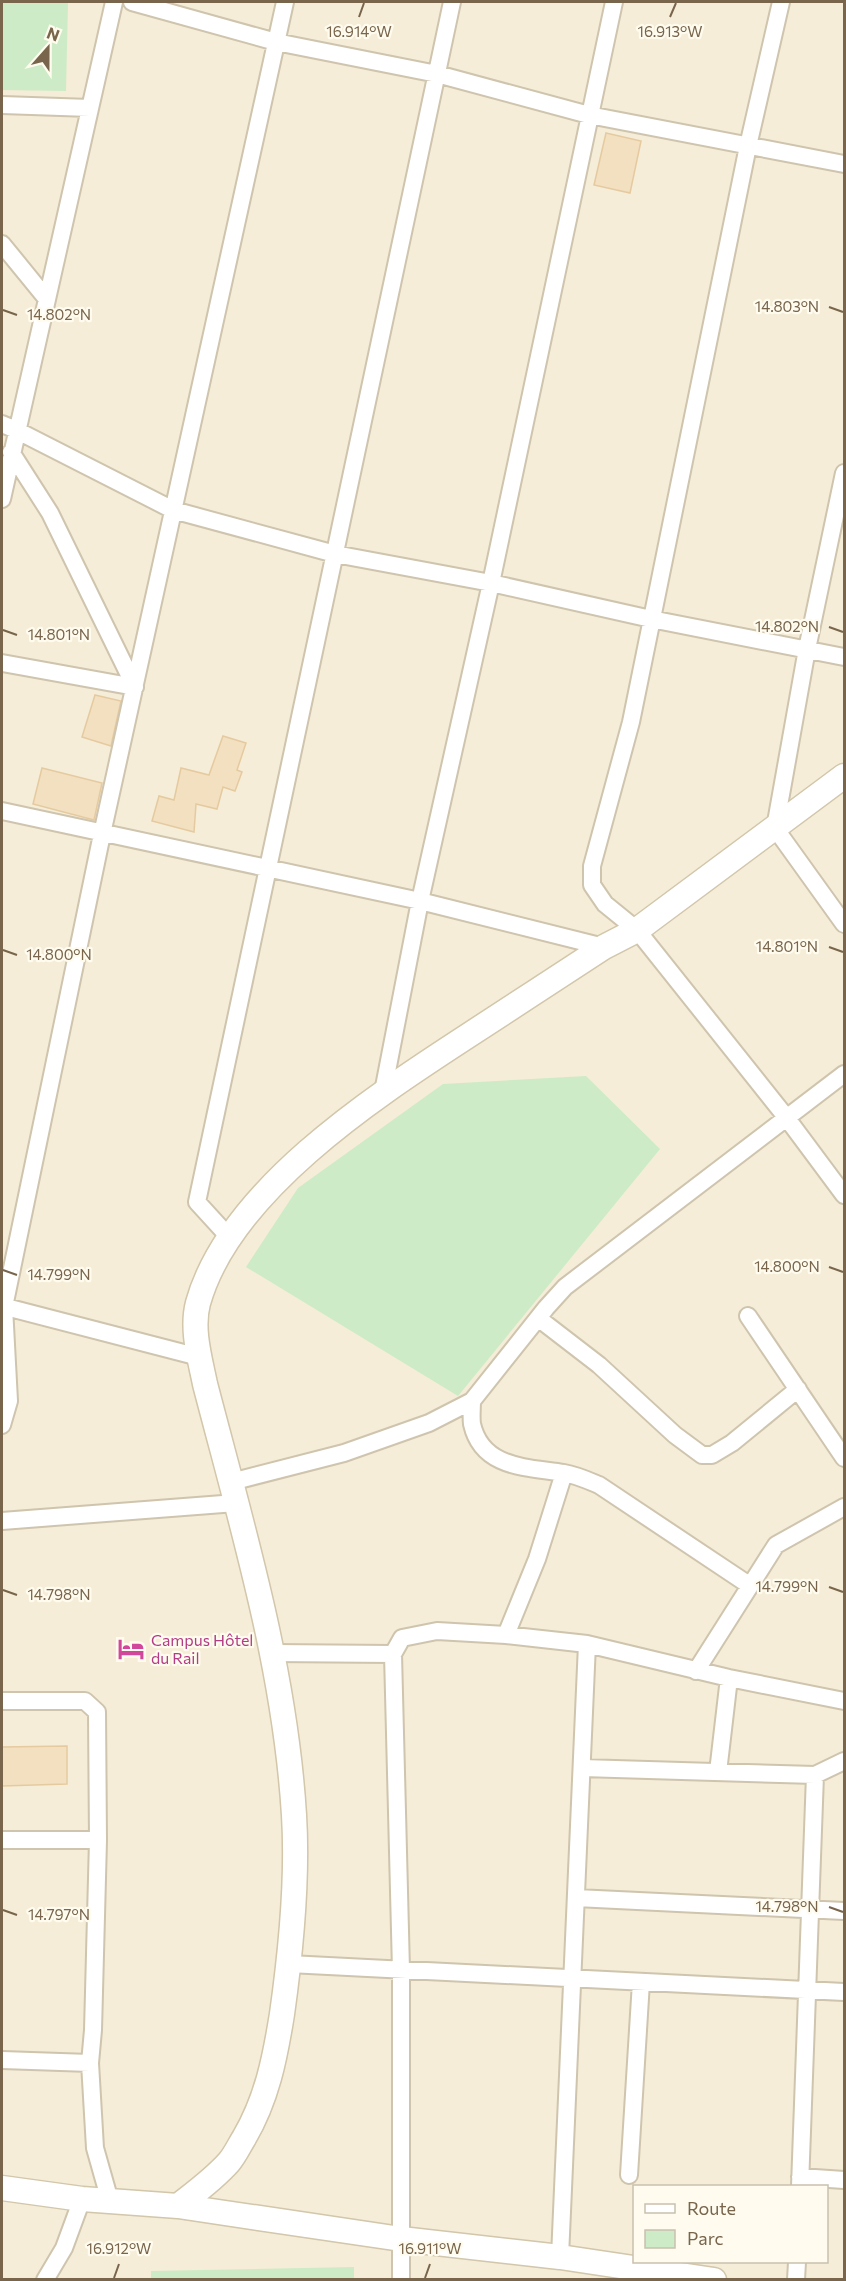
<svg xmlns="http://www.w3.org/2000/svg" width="846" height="2281" font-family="Commissioner,sans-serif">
	<rect width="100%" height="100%" fill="#fdf9e9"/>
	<!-- residential -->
	<path fill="#f5edd7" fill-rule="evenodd" d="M2,2H844V2279L2,2280ZM634,2186H826V2262H634Z"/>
	<!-- green -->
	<path fill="#cdebc6" d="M2,2H68L66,91L2,90Z
		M586,1076L660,1149L458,1396L246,1267L298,1188L443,1084Z
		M354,2267V2279H151V2271Z"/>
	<!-- building -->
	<path fill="#f2e0c0" stroke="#e5caa0" stroke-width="1.5" d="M606,133L641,141L630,193L594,185Z
		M95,695L121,701L111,746L82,737Z
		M223,736L246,743L237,770L242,772L235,791L223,787L217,809L196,804L194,832L152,821L159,796L174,800L181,768L209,775Z
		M42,768L102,783L94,820L33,804Z
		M67,1746V1784L2,1786V1747Z"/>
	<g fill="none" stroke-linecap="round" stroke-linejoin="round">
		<!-- street casing -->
		<g stroke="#cfc4ae" stroke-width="20">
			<path id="street" d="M132,2L276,42L437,74L589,115L844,164
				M781,2L748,146L631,722L592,866V885L605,904L637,930L786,1117L844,1195
				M2,105L90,108
				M2,244L46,298
				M2,424L16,430L173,510L335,554L491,583L651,619L844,657
				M11,452L50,513L135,687
				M844,473L807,649L775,828L844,924
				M2,499L114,2
				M2,663L135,687
				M2,811L420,901L604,947
				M383,1092L420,901L491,583L614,2
				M229,1237L197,1202L452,2
				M2,1306L199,1357
				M748,1316L844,1458
				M538,1318L599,1365L675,1435L702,1455H712L732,1443L798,1389
				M472,1401C472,1408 471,1417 472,1424C482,1469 528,1467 564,1473C576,1475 587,1480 599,1485L749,1585
				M2,1425L9,1401L4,1307L102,834L285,2
				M231,1482L344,1453L429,1423L472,1401L546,1308L565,1287L844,1074
				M2,1521L236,1503
				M506,1635L537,1559L564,1473
				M273,1653L393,1654
				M696,1671L776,1545L844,1507
				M2,1701H85L97,1712L98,1840L93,2030L90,2063L95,2148L110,2201
				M582,1768L815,1775L844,1761
				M718,1772L729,1678
				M2,1840H98
				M576,1898L844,1911
				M289,1964L844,1992
				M2,2060L90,2063
				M629,2175L641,1982
				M800,2177L844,2180
				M800,2186L815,1775
				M560,2257L587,1644
				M45,2280L64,2248L82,2199
				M401,2280V1970L393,1654L402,1638L437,1631L506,1635L587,1644L729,1678L844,1701
				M796,2280L797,2262"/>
		</g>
		<!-- secondary casing -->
		<g stroke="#d2c6ab" stroke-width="27">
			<path id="secondary" d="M2,2188L82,2199L178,2206L401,2239L560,2257L714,2280
				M178,2206C196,2192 214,2179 229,2162C235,2155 239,2146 244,2138C267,2099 275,2058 282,2014C291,1950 298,1879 294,1815C285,1668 242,1526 205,1384C200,1359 191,1329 198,1303C229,1192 371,1099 463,1039C510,1008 557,978 604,947L637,930L844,776"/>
		</g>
		<!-- street -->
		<use href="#street" stroke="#fff" stroke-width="16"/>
		<!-- secondary -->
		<use href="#secondary" stroke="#fff" stroke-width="24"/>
	</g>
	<!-- ticks -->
	<path fill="none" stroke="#78654c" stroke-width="2" d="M359,17L364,3M670,17L676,3M829,307L843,312M3,310L17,315M829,627L843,632M3,630L17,635M829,947L843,952M3,950L17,955M829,1267L843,1272M3,1270L17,1275M829,1587L843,1592M3,1590L17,1595M829,1907L843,1912M3,1910L17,1915M114,2278L119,2264M425,2278L430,2264"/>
	<!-- icons -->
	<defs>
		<g id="hotel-bare" transform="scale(2.07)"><path d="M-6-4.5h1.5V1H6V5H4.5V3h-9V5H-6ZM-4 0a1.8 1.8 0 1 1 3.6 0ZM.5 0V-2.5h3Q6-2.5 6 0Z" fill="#d1479c" stroke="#fffcef" stroke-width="2.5" paint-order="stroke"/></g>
	</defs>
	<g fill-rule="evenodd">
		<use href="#hotel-bare" x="131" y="1649"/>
	</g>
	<g text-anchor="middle" stroke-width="4.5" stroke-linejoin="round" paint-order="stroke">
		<!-- hotel labels -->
		<g font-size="16" fill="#b23c85" stroke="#fffcef" text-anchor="start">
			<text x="151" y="1646">Campus Hôtel<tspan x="151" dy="18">du Rail</tspan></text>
		</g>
	</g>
	<g font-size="15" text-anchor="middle" fill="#78654c" stroke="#fffcef" stroke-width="4.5" stroke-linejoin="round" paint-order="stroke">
		<text x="359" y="37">16.914°W</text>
		<text x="670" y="37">16.913°W</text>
		<text x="787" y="312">14.803°N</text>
		<text x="59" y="320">14.802°N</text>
		<text x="787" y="632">14.802°N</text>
		<text x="59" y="640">14.801°N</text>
		<text x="787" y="952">14.801°N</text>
		<text x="59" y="960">14.800°N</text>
		<text x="787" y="1272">14.800°N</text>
		<text x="59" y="1280">14.799°N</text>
		<text x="787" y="1592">14.799°N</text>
		<text x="59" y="1600">14.798°N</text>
		<text x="787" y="1912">14.798°N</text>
		<text x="59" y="1920">14.797°N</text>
		<text x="119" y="2254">16.912°W</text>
		<text x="430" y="2254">16.911°W</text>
	</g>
	<!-- border -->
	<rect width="846" height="2281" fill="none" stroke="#78654c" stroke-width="6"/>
	<!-- legend -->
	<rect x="633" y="2185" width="195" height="78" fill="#fffcef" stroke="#c9c0ae" stroke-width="1.5"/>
	<rect x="645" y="2204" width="30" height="9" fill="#ffffff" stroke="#c9c0ae" stroke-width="1.5"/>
	<text x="687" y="2215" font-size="18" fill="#78654c">Route</text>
	<rect x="645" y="2230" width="30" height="18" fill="#cdebc6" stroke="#c9c0ae" stroke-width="1.5"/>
	<text x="687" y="2245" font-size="18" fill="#78654c">Parc</text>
	<!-- north arrow -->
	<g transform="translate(48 48) rotate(21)" stroke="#fffcef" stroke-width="4.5" paint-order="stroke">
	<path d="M0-4.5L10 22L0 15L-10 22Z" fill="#78654c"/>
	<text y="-9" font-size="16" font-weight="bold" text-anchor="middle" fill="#78654c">N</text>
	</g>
</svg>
